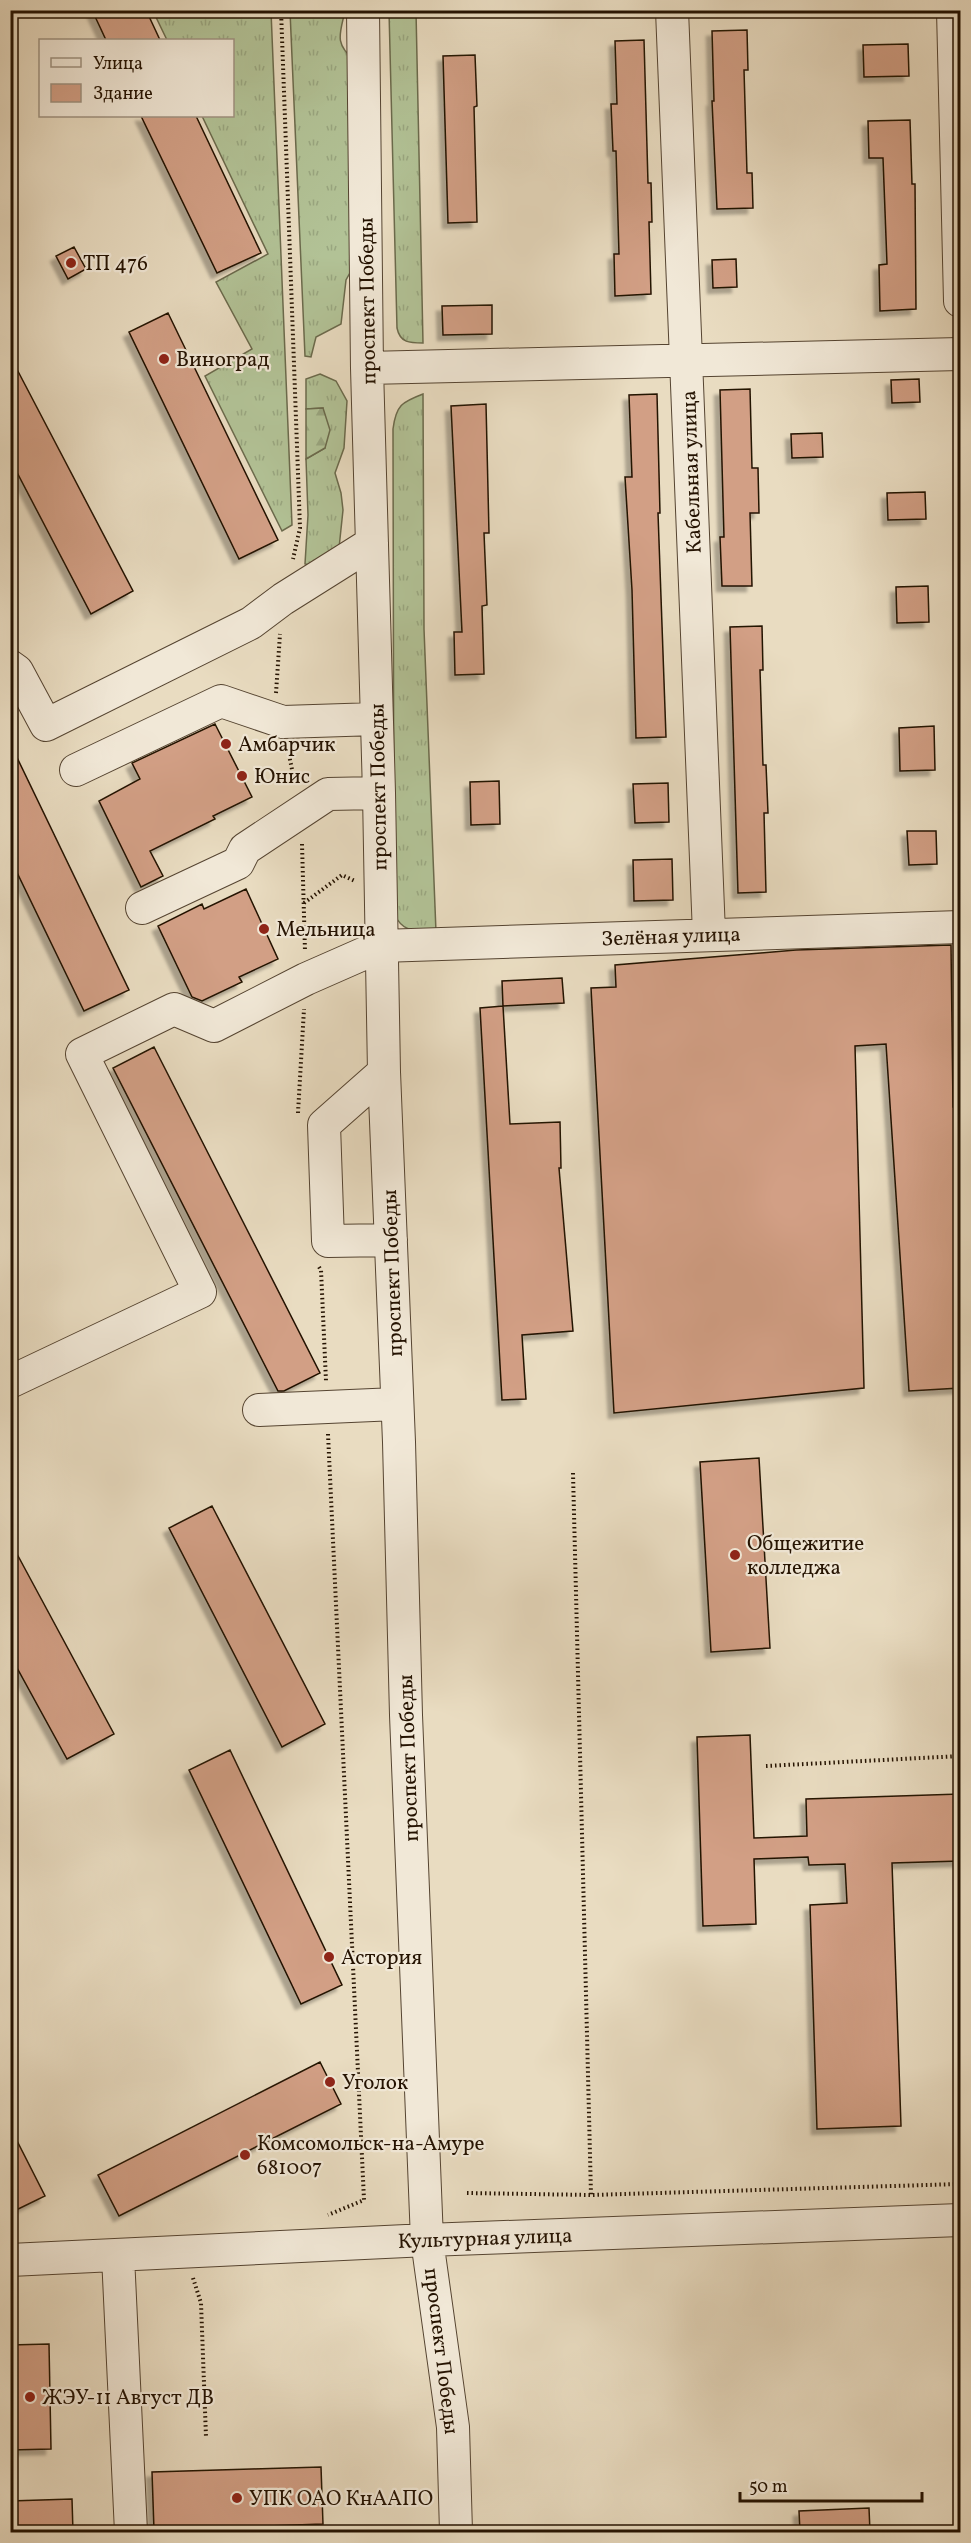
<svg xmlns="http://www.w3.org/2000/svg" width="971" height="2543" font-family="Vollkorn,serif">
	<defs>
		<pattern id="grass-tufts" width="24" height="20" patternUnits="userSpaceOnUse" patternTransform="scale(1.5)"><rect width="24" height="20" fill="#b2c296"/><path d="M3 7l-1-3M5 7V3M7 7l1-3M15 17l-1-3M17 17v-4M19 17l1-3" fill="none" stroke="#99a680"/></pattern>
		<pattern id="forest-firs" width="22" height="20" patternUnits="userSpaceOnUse" patternTransform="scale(1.5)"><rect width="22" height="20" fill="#b2c296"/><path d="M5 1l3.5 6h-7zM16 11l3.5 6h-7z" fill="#99a680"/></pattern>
		<filter id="shadow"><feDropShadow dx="-5.5" dy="5.5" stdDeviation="1.5" flood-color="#0004"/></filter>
	</defs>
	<rect width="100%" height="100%" fill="#e9dcc1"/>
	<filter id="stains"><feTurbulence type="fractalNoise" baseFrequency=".00333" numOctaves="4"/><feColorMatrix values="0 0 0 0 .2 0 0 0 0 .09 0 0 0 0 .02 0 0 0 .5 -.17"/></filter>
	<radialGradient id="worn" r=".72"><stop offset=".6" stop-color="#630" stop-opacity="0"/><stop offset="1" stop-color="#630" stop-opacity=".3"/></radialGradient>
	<!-- grass -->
	<path fill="url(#grass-tufts)" stroke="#6b6a4c" stroke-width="1.5" d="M153,11H271L292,525L282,531L205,376L252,349L216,282L268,254L202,116H232V40H167Z
		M290,11H345C340,34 334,43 354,60L356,262L346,280L341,324L316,337L311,357L305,356Z
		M389,11H416L423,343C410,343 400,343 397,328Z
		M320,374L336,381L347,401L344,448L335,473L341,493L343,510L339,548L319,567L305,564L308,515L306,459L325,448L323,408L306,409V379Z
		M423,394L424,629L436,932C416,930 404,934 394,914L393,429C396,405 402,402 423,394Z"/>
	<!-- forest -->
	<path fill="url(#forest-firs)" stroke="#6b6a4c" stroke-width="1.5" d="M323,408L330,430L325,448L306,459V409Z"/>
	<!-- building -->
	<path fill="#d29f85" stroke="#241201" stroke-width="1.5" filter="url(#shadow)" d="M92,10H146L160,40H106Z
		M747,30L748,70H744L747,173H752L753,208L717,209L712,101H714L712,31Z
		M644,40L648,183H651L652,222H649L651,294L615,296L614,254H619L616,151H613L611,104H617L615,41Z
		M908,44L909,76L864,77L863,45Z
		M475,55L477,106L474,107L477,222L448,223L443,56Z
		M141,116H196L261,253L217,273Z
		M910,120L912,184H915L916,309L880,311L879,265L887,264L883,158H869L868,121Z
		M74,247L86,269L68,279L56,256Z
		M736,259L737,287L713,288L712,260Z
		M492,305V334L443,335L442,306Z
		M168,313L278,540L239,559L129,332Z
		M10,356L133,591L91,614L10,459Z
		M919,379L920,402L892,403L891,380Z
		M750,389L752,468H758L759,513H750L752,586H722L720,537H724L720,390Z
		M657,394L660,513H658L666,737L636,738L632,590L625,477H632L629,395Z
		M486,404L489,533H484L487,605L482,606L484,674L455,675L454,632H462L451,406Z
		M822,433L823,457L792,458L791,434Z
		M925,492L926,519L888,520L887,493Z
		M928,586L929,622L897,623L896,587Z
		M762,626L763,670H760L763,765H766L768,813H764L766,892L738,893L730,627Z
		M215,724L252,797L213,816L215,819L150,851L163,876L141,887L99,801L140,779L132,763Z
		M934,726L935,770L900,771L899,728Z
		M10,743L129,990L84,1011L10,858Z
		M499,781L500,824L471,825L470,782Z
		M668,783L669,822L635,823L633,784Z
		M907,831H936L937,864L909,865Z
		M672,859L673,900L634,901L633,860Z
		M246,889L278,959L239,977L242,982L202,1001L192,997L158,926L202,904L204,909Z
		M951,945L953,1107L960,1106V1191H957L960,1318L956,1319L957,1357H960V1388L909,1391L886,1044L855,1046L864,1388L614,1413L591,988L616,987L615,965L796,950Z
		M562,978L564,1003L503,1006L502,981Z
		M503,1006L510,1124L560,1122L561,1168H559L573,1331L522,1335L526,1399L502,1400L480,1008Z
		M154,1047L320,1373L284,1391H278L113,1068Z
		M759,1458L770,1648L711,1652L700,1462Z
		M212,1506L325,1724L282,1747L169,1528Z
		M10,1541L114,1734L67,1759L10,1655Z
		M750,1735L754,1838L807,1836L806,1799L960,1794V1861L892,1863L901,2126L817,2129L810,1905L847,1903L845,1864L809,1865L808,1857L754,1859L756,1924L703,1926L697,1737Z
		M230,1750L342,1985L301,2004L189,1770Z
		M320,2062L341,2104L119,2216L98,2175Z
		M10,2127L45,2196L10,2213Z
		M49,2344L51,2449L10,2450V2345Z
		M321,2467L323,2524L154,2530L152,2472Z
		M72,2499L73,2532H10V2501Z
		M869,2508L870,2532H800L799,2511Z"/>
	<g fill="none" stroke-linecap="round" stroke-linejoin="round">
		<!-- minor casing -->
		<g stroke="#554431" stroke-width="34">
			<path id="minor" d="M363,10L367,368L379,793L384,1072L399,1442L406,1715L427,2240L453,2427L456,2532
				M672,10L709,934
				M953,10L960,301
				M367,368L960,354
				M10,666L17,671L46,725L251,623L283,599L372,543
				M76,770L221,701L283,722L376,719
				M142,908L238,863L245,849L328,794L379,793
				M384,1072L324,1125L328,1241L391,1240
				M10,1382L200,1292L82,1054L174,1009L214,1026L306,979L381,946L960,927
				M259,1410L396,1404
				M118,2256L131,2532
				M10,2260L427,2240L960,2220"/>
		</g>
		<!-- path -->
		<path stroke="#241201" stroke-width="4" stroke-dasharray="1.5 3" stroke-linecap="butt" d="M281,10L300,528L293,559
			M276,693L280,634
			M288,750L295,784
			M302,844L305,951
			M304,903L342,875L355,881
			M298,1113L304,1009
			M319,1267L321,1270L326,1381
			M328,1434L364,2200L328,2215
			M573,1473L591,2195
			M766,1766L960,1756
			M467,2193L591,2195L960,2184
			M193,2278L201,2303L206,2437"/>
		<!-- minor -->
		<use href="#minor" stroke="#f1e8d7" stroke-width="32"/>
	</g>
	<!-- markers -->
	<g fill="#8f2418" stroke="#f1e8d7" stroke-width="2">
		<circle cx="71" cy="263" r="6"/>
		<circle cx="164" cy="359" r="6"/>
		<circle cx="226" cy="744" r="6"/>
		<circle cx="242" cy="776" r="6"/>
		<circle cx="264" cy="929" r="6"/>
		<circle cx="735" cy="1555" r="6"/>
		<circle cx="329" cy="1957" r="6"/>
		<circle cx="330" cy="2082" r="6"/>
		<circle cx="245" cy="2155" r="6"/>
		<circle cx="30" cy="2397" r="6"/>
		<circle cx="237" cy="2498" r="6"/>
	</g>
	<g text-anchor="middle" stroke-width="4.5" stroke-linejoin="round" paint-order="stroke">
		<!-- poi labels -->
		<g font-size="21" fill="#241201" stroke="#f1e8d7" text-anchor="start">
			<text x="83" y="270">ТП 476</text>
			<text x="176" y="366">Виноград</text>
			<text x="238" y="751">Амбарчик</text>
			<text x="254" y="783">Юнис</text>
			<text x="276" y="936">Мельница</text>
			<text x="747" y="1550">Общежитие<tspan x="747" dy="24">колледжа</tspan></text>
			<text x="341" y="1964">Астория</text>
			<text x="342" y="2089">Уголок</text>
			<text x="257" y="2150">Комсомольск-на-Амуре<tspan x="257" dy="24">681007</tspan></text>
			<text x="42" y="2404">ЖЭУ-11 Август ДВ</text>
			<text x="249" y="2505">УПК ОАО КнААПО</text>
		</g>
		<!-- street labels -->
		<g font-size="21" fill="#241201" stroke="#f1e8d7">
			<text transform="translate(367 301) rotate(-91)" y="7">проспект Победы</text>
			<text transform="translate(691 472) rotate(-92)" y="7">Кабельная улица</text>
			<text transform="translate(378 787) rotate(-91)" y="7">проспект Победы</text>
			<text transform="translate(671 936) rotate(-2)" y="7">Зелёная улица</text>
			<text transform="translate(392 1273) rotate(-92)" y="7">проспект Победы</text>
			<text transform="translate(408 1758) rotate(-92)" y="7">проспект Победы</text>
			<text transform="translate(485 2238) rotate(-2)" y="7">Культурная улица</text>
			<text transform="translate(442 2351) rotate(83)" y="7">проспект Победы</text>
		</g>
	</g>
	<!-- margin -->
	<rect width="971" height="2543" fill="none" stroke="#e9dcc1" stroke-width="36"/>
	<rect x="12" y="12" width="947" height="2519" fill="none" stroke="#241201" stroke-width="3"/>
	<rect x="18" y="18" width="935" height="2507" fill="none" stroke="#241201" stroke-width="1.5"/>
	<!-- legend -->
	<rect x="39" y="39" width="195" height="78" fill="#f1e8d7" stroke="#9f9281" stroke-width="1.5"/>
	<rect x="51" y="58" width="30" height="9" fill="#f1e8d7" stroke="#9f9281" stroke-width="1.5"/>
	<text x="93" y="69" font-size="18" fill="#241201">Улица</text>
	<rect x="51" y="84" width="30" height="18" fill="#d29f85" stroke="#9f9281" stroke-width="1.5"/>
	<text x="93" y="99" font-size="18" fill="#241201">Здание</text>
	<!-- scale -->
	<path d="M740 2492v9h182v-9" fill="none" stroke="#241201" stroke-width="3"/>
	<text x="749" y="2492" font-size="18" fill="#241201" stroke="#f1e8d7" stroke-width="4.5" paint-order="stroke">50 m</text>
	<rect width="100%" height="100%" filter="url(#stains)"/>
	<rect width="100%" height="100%" fill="url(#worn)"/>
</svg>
